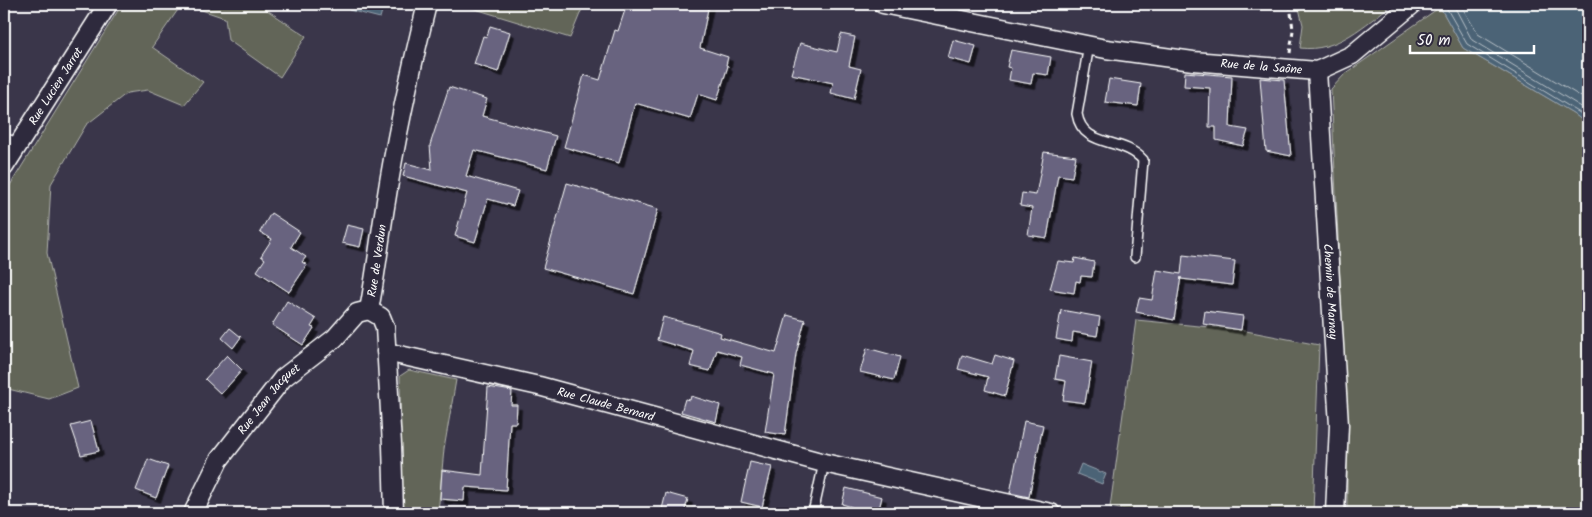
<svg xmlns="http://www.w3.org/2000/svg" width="1592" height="517" font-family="Kalam,sans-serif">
	<defs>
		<filter id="shadow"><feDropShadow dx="4.5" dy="4.5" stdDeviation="0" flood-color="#0009"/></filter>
	</defs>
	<rect width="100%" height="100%" fill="#3a364a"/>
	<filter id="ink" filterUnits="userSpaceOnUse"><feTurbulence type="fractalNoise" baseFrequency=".02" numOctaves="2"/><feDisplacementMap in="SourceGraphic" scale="10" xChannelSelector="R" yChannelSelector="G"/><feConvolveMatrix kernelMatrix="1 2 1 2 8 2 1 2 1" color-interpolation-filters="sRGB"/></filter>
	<g filter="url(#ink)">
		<!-- green -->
		<path fill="#626558" stroke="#b0b2ac" d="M122,4H182L152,47L203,82L184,105L148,90L127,93L86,125L51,184L47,253L78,388L49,399L4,388V195Z
			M184,4H258L306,36L280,77L228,40L225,18Z
			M459,4H584L570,38Z
			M1298,4H1393C1365,24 1337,53 1300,48L1303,25Z
			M1440,7L1463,48L1573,113L1588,125V513H1347V425L1331,89L1345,74Z
			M1136,320L1241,330L1319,345L1313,513H1139L1110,507Z
			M409,370L456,380L444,449L438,513H402L400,376Z"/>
		<!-- water -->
		<path fill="#4c6376" stroke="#94a1ad" d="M351,4H384L380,18L349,10Z
			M1443,4H1588V125L1573,113L1463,48L1440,7Z
			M1081,464L1106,474L1102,484L1077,474Z"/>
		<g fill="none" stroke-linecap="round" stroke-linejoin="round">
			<!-- shore -->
			<path stroke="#b7c1c8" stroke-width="1" d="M1447,4V9L1467,44L1588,118
				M1453,4L1472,40L1588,111
				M1460,4L1478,34L1588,101"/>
		</g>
		<!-- building -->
		<path fill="#67647f" stroke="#fff" filter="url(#shadow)" d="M627,4H709L700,48L728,57L726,65L728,66L717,100L698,94L690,119L635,103L619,163L564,147L584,75L600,80L615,30L618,31Z
			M490,26L510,32L498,72L474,64L483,36L487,37Z
			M841,34L855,37L849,66L861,69L854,99L831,93L833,83L791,74L800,43L837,52Z
			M953,40L976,46L971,64L948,58Z
			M1011,50L1051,57L1048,75L1033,73L1031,84L1009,80L1011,68L1007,67Z
			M1185,72L1232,76L1230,127L1248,130L1243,146L1216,140V127H1209L1210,88L1184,86Z
			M1260,78L1284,80L1291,156L1266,151Z
			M1109,79L1141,84L1138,106L1105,102Z
			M449,87L487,99L482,116L556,136L547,169L474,150L466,176L518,191L513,206L488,199L475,242L455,236L467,193L403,176L406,163L432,170L430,145Z
			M1044,152L1076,156L1072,177L1058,175L1047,238L1028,235L1032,208L1020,206L1022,193L1036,195Z
			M567,183L658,209L634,294L543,268Z
			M271,213L300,232L291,247L306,257L302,262L307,265L289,292L257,271L265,259L261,256L272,239L260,232Z
			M347,225L364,229L360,247L342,243Z
			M1183,255L1235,261L1232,285L1181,279V277L1174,320L1136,312L1139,298L1152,300L1157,270L1181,274Z
			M1075,258L1094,262L1092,277L1081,276L1080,282L1076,281L1074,293L1050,289L1058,261L1074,263Z
			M287,301L316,319L311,327L314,328L303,345L272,325Z
			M1061,310L1100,317L1097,336L1073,332L1072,342L1056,339Z
			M1205,311L1243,316L1241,330L1203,324Z
			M787,315L805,320L796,354L785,435L765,432L774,374L740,365L742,357L717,350L710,371L690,366L694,351L657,340L663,317L701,327L721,333L720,337L776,353Z
			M230,328L241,337L233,348L222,338Z
			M867,348L900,357L894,380L860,372Z
			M227,355L242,370L221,394L205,379Z
			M962,355L992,364L995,355L1014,361L1005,396L985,390L988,377L958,369Z
			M1059,356L1092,362L1085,403L1063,400L1066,381L1055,379Z
			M488,387L512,391L511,405H517L516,423H510L506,490L465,487L464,501L440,499L442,470L482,475Z
			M691,396L720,405L716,422L681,412L685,399L690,400Z
			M91,421L99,451L81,455L71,426Z
			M1024,421L1043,425L1029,497L1010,493Z
			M148,459L168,466L156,498L136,490Z
			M750,462L772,467L762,507L741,502Z
			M846,488L882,497L878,513H851L852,507L842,504Z
			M666,493L688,499L684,513H661Z"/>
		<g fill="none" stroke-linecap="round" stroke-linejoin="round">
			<!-- service casing -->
			<g stroke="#fff" stroke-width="12">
				<path id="service" d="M1089,45L1077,114C1083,149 1122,136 1143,160L1135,257
					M4,138L20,144
					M813,513L824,463"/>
			</g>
			<!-- minor casing -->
			<g stroke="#fff" stroke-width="21">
				<g id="minor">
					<path id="s1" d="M883,4L1106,49L1193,61L1317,71L1352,55L1413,4"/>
					<path id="s2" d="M1317,71L1339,425L1335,513"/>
					<path id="s3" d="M4,167L108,4"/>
					<path id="s4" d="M369,310C376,273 380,237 386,201C396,135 411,69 427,4"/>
					<path d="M369,310L381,317L385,327L392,445L394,513"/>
					<path id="s5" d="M386,352L539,386L824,463L1051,513"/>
					<path id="s6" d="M193,513L219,460L283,378L335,338L357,313L369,310"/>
				</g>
			</g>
			<!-- path -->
			<path stroke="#fff" stroke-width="3" stroke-dasharray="5 4" stroke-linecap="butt" d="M1290,4L1293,30L1290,53"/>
			<!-- service -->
			<use href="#service" stroke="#2f2a3d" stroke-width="9"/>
			<!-- minor -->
			<use href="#minor" stroke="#2f2a3d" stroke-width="18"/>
		</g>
	</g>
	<g text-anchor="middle" stroke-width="4" stroke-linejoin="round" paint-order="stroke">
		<!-- street labels -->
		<g font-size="12" fill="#fff" stroke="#2f2a3d">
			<text dy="4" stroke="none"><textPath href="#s1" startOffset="384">Rue de la Saône</textPath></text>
			<text dy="4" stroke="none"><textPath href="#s3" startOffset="96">Rue Lucien Jarrot</textPath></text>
			<text dy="4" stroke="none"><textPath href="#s4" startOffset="50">Rue de Verdun</textPath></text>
			<text dy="4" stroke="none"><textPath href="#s2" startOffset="221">Chemin de Marnay</textPath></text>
			<text dy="4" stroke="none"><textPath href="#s6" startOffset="138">Rue Jean Jacquet</textPath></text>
			<text dy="4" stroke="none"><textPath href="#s5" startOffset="226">Rue Claude Bernard</textPath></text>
		</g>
	</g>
	<!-- margin -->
	<rect width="1592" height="517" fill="none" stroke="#2f2a3d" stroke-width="20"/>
	<rect x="10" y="10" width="1572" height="497" fill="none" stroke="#fff" stroke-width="2" filter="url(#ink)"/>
	<!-- scale -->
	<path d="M1410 45v8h124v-8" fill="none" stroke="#ffffff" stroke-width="2.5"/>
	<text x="1417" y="45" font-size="15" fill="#ffffff" stroke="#2f2a3d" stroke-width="4" paint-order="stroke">50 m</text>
</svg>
